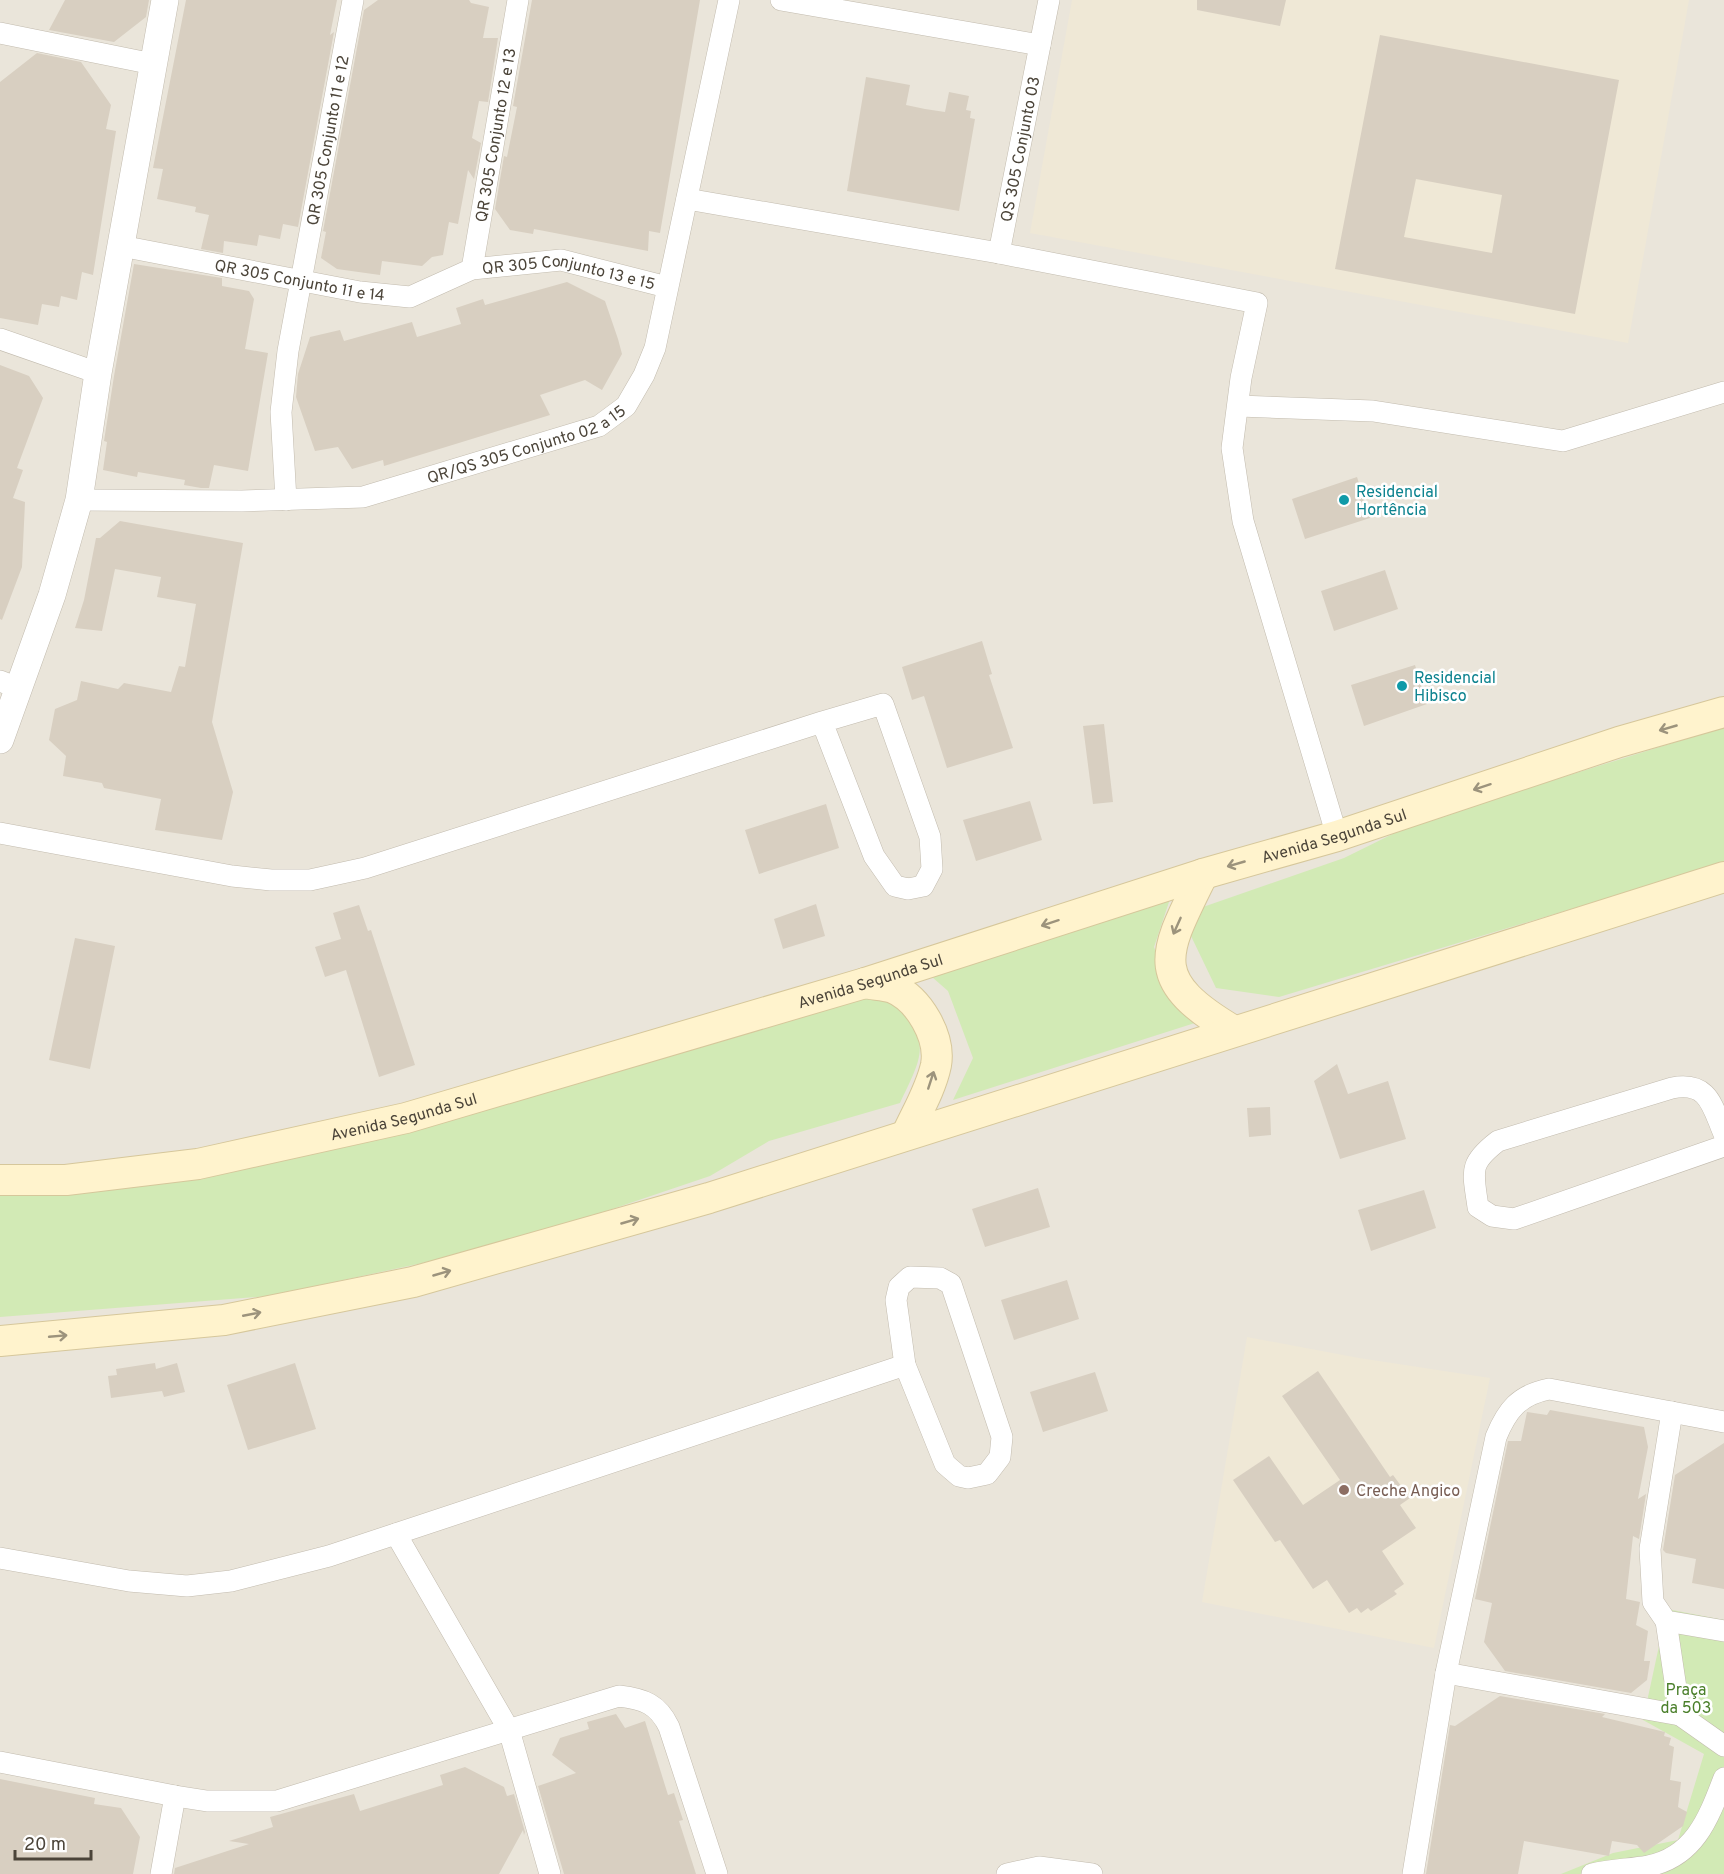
<svg xmlns="http://www.w3.org/2000/svg" width="1724" height="1874" font-family="Overpass,sans-serif">
	<rect width="100%" height="100%" fill="#f6f3ec"/>
	<!-- residential -->
	<path fill="#eae5da" d="M0,0H1724V1874H0Z"/>
	<!-- education -->
	<path fill="#efe8d6" d="M1072,0H1689L1628,343L1030,233Z
		M1247,1337L1359,1358L1490,1378L1434,1648L1202,1602Z"/>
	<!-- green -->
	<path fill="#d2eab5" d="M1724,727V863L1279,997L1216,988L1191,936L1203,907L1344,858L1415,823Z
		M1170,899L1154,947L1170,990L1198,1022L953,1100L973,1058L948,991L924,970Z
		M860,994L896,1000C932,1044 922,1056 900,1103L769,1141L710,1176L506,1245L269,1296L0,1317V1192L92,1189Z
		M1667,1609L1724,1620V1874H1561L1613,1853L1678,1840L1704,1754L1643,1720Z"/>
	<!-- building -->
	<path fill="#d8cfc1" fill-rule="evenodd" d="M65,0H149L146,17L114,42L49,30Z
		M186,0H337L330,35L334,32L298,227L283,224L280,239L259,235L257,246L224,241L223,253L201,249L209,215L195,212L196,207L157,199L163,169L153,168Z
		M378,0H469L471,3L489,7L483,38H498L488,102L479,101L472,138L481,143L474,179L468,170L458,224L449,222L443,255L432,257L422,266L382,261L380,275L337,269L321,258L326,232L323,231L364,10Z
		M532,0H700L660,233L649,231L648,251L534,229L533,234L510,230L495,209L504,156L507,157L517,107L513,106Z
		M1197,0H1286L1280,26L1197,10Z
		M1380,35L1619,80L1575,314L1335,269ZM1416,179L1502,195L1492,253L1404,237Z
		M37,53L81,62L111,105L106,129L116,131L93,275L82,272L77,300L61,296L59,307L42,304L38,325L0,318V82Z
		M866,77L910,85L906,105L925,109L945,112L949,92L969,96L966,110L971,111L970,118L975,119L959,211L847,191Z
		M134,264L222,278V286L249,291L254,299L245,349L268,353L248,471L214,465L209,488H201L184,485L185,480L138,472L137,477L103,470L107,442L104,441L114,376Z
		M567,282L605,301L618,339L622,354L602,390L585,380L540,395L550,415L384,466L383,460L352,469L338,447L315,451L296,397L298,374L310,337L340,330L344,341L412,322L417,337L461,324L456,308L483,299L485,305Z
		M0,365L29,376L43,398L17,468L23,470L13,498L25,502L22,567L2,620L0,619Z
		M1357,477L1370,518L1305,539L1292,499Z
		M120,521L243,543L212,722L233,792L222,840L155,830L161,799L104,788L102,783L63,776L66,756L49,740L55,709L77,700L81,681L118,689L124,683L171,692L179,666L185,667L196,604L157,597L161,577L115,569L102,631L75,628L84,600L96,538H100Z
		M1385,570L1398,609L1334,631L1321,591Z
		M982,641L992,674L989,675L1013,748L947,768L924,696L912,700L902,667Z
		M1415,665L1427,704L1364,726L1351,685Z
		M1104,724L1113,802L1093,804L1083,726Z
		M1030,801L1042,840L976,861L963,820Z
		M826,804L839,848L759,874L745,830Z
		M816,904L825,936L783,949L774,919Z
		M359,905L368,931L371,930L415,1065L379,1077L346,970L325,977L315,947L341,939L333,913Z
		M75,938L115,946L90,1069L49,1060Z
		M1337,1064L1348,1094L1388,1081L1406,1139L1340,1159L1314,1081Z
		M1270,1107L1271,1135L1249,1137L1247,1108Z
		M1038,1188L1050,1227L985,1247L972,1209Z
		M1424,1190L1436,1228L1371,1251L1358,1210Z
		M1067,1280L1079,1319L1014,1340L1001,1300Z
		M155,1363L156,1369L177,1363L185,1392L164,1397L162,1391L111,1398L108,1376L117,1375L116,1369Z
		M295,1363L316,1429L248,1450L227,1385Z
		M1318,1371L1390,1477L1393,1475L1410,1498L1400,1505L1416,1528L1382,1551L1404,1584L1394,1591L1397,1594L1371,1611L1368,1608L1361,1613L1357,1608L1349,1613L1327,1580L1313,1589L1280,1540L1275,1542L1233,1480L1269,1456L1303,1505L1340,1480L1282,1396Z
		M1095,1372L1108,1411L1043,1432L1030,1392Z
		M1550,1410L1644,1427L1648,1447L1638,1499L1646,1494L1639,1539L1633,1536L1626,1599L1640,1602L1636,1625L1648,1631L1644,1661H1650L1647,1680L1631,1693L1505,1671L1484,1642L1492,1603L1475,1599L1508,1441H1521L1527,1412L1547,1415Z
		M1724,1443V1589L1692,1583L1696,1559L1666,1553L1663,1550L1675,1475Z
		M1500,1696L1605,1714L1602,1717L1665,1732L1664,1736L1671,1738L1669,1745L1674,1747L1670,1780L1681,1782L1678,1807L1687,1812L1683,1826L1644,1853L1637,1845L1612,1841L1609,1856L1524,1841L1518,1874H1426L1450,1725L1455,1726Z
		M616,1714L625,1728L645,1721L668,1795L674,1793L683,1820L679,1821L696,1874H564L538,1786L576,1773L552,1755L560,1738L589,1729L587,1722Z
		M465,1767L504,1787L507,1796L514,1794L525,1832L524,1835L523,1830L499,1874H174L175,1868L249,1844L229,1841L273,1827L270,1817L354,1794L360,1811L443,1785L440,1775Z
		M0,1779L95,1798L94,1804L121,1808L140,1837L133,1874H0Z"/>
	<g fill="none" stroke-linecap="round" stroke-linejoin="round">
		<!-- minor casing -->
		<g stroke="#c2bbae" stroke-width="22">
			<g id="minor">
				<path d="M781,0L1040,45L1049,0"/>
				<path d="M0,33L153,64"/>
				<path d="M687,199L999,253L1257,303L1241,378L1232,448L1243,521L1337,836"/>
				<path id="s1" d="M121,246L360,292L410,297L472,269L561,260L667,287"/>
				<path id="s2" d="M999,253L1040,45"/>
				<path id="s3" d="M472,269L518,0"/>
				<path d="M0,339L98,373"/>
				<path d="M1239,406L1373,411L1563,441L1724,392"/>
				<path id="s4" d="M79,500L242,501L363,497L599,426L626,406L644,375L655,348L729,0"/>
				<path id="s5" d="M286,500L281,412L288,351L353,0"/>
				<path d="M0,681L18,688"/>
				<path d="M0,833L232,876L271,880H310L365,868L822,722L883,704L930,837L932,869L923,886L908,889L895,886L874,856L822,722"/>
				<path d="M1724,1134C1712,1106 1709,1081 1672,1088L1498,1141C1468,1164 1473,1171 1478,1207L1492,1216L1514,1219L1724,1146"/>
				<path d="M910,1277L940,1278L951,1284L1002,1437L1000,1457L987,1474L968,1478L959,1476L945,1464L905,1365L896,1300L899,1287Z"/>
				<path d="M1672,1412L1650,1549L1653,1602L1666,1621L1724,1631"/>
				<path d="M396,1534L509,1730L550,1874"/>
				<path d="M0,1558L129,1581L187,1586L231,1581L329,1556L905,1365"/>
				<path d="M1666,1621L1680,1715L1724,1746"/>
				<path d="M1446,1673L1680,1715"/>
				<path d="M0,1762L175,1796L207,1801H277L619,1696C644,1699 658,1704 669,1727L717,1874"/>
				<path d="M161,1874L175,1796"/>
				<path d="M1007,1874L1039,1867L1092,1874"/>
				<path d="M1413,1874L1446,1673L1496,1437C1507,1410 1519,1395 1549,1389L1724,1422"/>
				<path d="M1592,1874C1611,1870 1630,1869 1648,1866C1695,1857 1709,1817 1724,1778"/>
			</g>
		</g>
		<!-- tertiary casing -->
		<g stroke="#c2bbae" stroke-width="28">
			<path id="tertiary" d="M0,740L52,595L79,500L98,373L165,0"/>
		</g>
		<!-- secondary casing -->
		<g stroke="#d6c79b" stroke-width="32">
			<g id="secondary">
				<path d="M1203,874C1163,955 1146,979 1234,1031"/>
				<path d="M865,983C874,985 885,985 893,988C919,999 941,1037 936,1065C931,1089 917,1112 907,1134"/>
				<path id="s6" d="M0,1180H66L198,1164L406,1118L865,983L1203,874L1337,836L1619,742L1724,712"/>
				<path d="M0,1341L224,1320L413,1282L709,1198L1724,877"/>
			</g>
		</g>
		<!-- minor -->
		<use href="#minor" stroke="#fff" stroke-width="21"/>
		<!-- tertiary -->
		<use href="#tertiary" stroke="#fff" stroke-width="27"/>
		<!-- secondary -->
		<use href="#secondary" stroke="#fff3cd" stroke-width="30"/>
	</g>
	<!-- one-way arrows -->
	<defs><path id="oneway-shaft" d="M-6 0H5M1.5-3L5.5 0L1.5 3" fill="none" stroke-width="1.6" stroke-linecap="round" stroke-linejoin="round" transform="scale(1.5)"/></defs>
	<g stroke="#9c937c">
		<use href="#oneway-shaft" transform="translate(1668 728) rotate(164)"/>
		<use href="#oneway-shaft" transform="translate(1482 787) rotate(162)"/>
		<use href="#oneway-shaft" transform="translate(1236 864) rotate(164)"/>
		<use href="#oneway-shaft" transform="translate(1050 923) rotate(162)"/>
		<use href="#oneway-shaft" transform="translate(1177 926) rotate(114)"/>
		<use href="#oneway-shaft" transform="translate(931 1080) rotate(-72)"/>
		<use href="#oneway-shaft" transform="translate(630 1221) rotate(-16)"/>
		<use href="#oneway-shaft" transform="translate(442 1273) rotate(-16)"/>
		<use href="#oneway-shaft" transform="translate(252 1314) rotate(-11)"/>
		<use href="#oneway-shaft" transform="translate(58 1336) rotate(-5)"/>
	</g>
	<!-- markers -->
	<g fill="#0f9aa8" stroke="#fff" stroke-width="2">
		<circle cx="1344" cy="500" r="6"/>
		<circle cx="1402" cy="686" r="6"/>
	</g>
	<circle fill="#8d6e63" stroke="#fff" stroke-width="2" cx="1344" cy="1490" r="6"/>
	<g text-anchor="middle" stroke-width="5" stroke-linejoin="round" paint-order="stroke">
		<!-- street labels -->
		<g font-size="16" fill="#4b4439" stroke="#fff">
			<text dy="6" stroke="none"><textPath href="#s3" startOffset="136">QR 305 Conjunto 12 e 13</textPath></text>
			<text dy="6" stroke="none"><textPath href="#s5" startOffset="364">QR 305 Conjunto 11 e 12</textPath></text>
			<text dy="6" stroke="none"><textPath href="#s2" startOffset="106">QS 305 Conjunto 03</textPath></text>
			<text dy="6" stroke="none"><textPath href="#s1" startOffset="460">QR 305 Conjunto 13 e 15</textPath></text>
			<text dy="6" stroke="none"><textPath href="#s1" startOffset="182">QR 305 Conjunto 11 e 14</textPath></text>
			<text dy="6" stroke="none"><textPath href="#s4" startOffset="456">QR/QS 305 Conjunto 02 a 15</textPath></text>
			<text dy="6" stroke="none"><textPath href="#s6" startOffset="1382">Avenida Segunda Sul</textPath></text>
			<text dy="6" stroke="none"><textPath href="#s6" startOffset="896">Avenida Segunda Sul</textPath></text>
			<text dy="6" stroke="none"><textPath href="#s6" startOffset="410">Avenida Segunda Sul</textPath></text>
		</g>
		<!-- culture labels -->
		<g font-size="16" fill="#0d838f" stroke="#fff" text-anchor="start">
			<text x="1356" y="497">Residencial<tspan x="1356" dy="18">Hortência</tspan></text>
			<text x="1414" y="683">Residencial<tspan x="1414" dy="18">Hibisco</tspan></text>
		</g>
		<!-- education labels -->
		<g font-size="16" fill="#785e54" stroke="#fff" text-anchor="start">
			<text x="1356" y="1496">Creche Angico</text>
		</g>
		<!-- park labels -->
		<g font-size="16" fill="#4a7f2a" stroke="#fff">
			<text x="1686" y="1695">Praça<tspan x="1686" dy="18">da 503</tspan></text>
		</g>
	</g>
	<!-- scale -->
	<path d="M15 1850v9h76v-9" fill="none" stroke="#4b4439" stroke-width="3"/>
	<text x="24" y="1850" font-size="18" fill="#4b4439" stroke="#ffffff" stroke-width="4.5" paint-order="stroke">20 m</text>
</svg>
